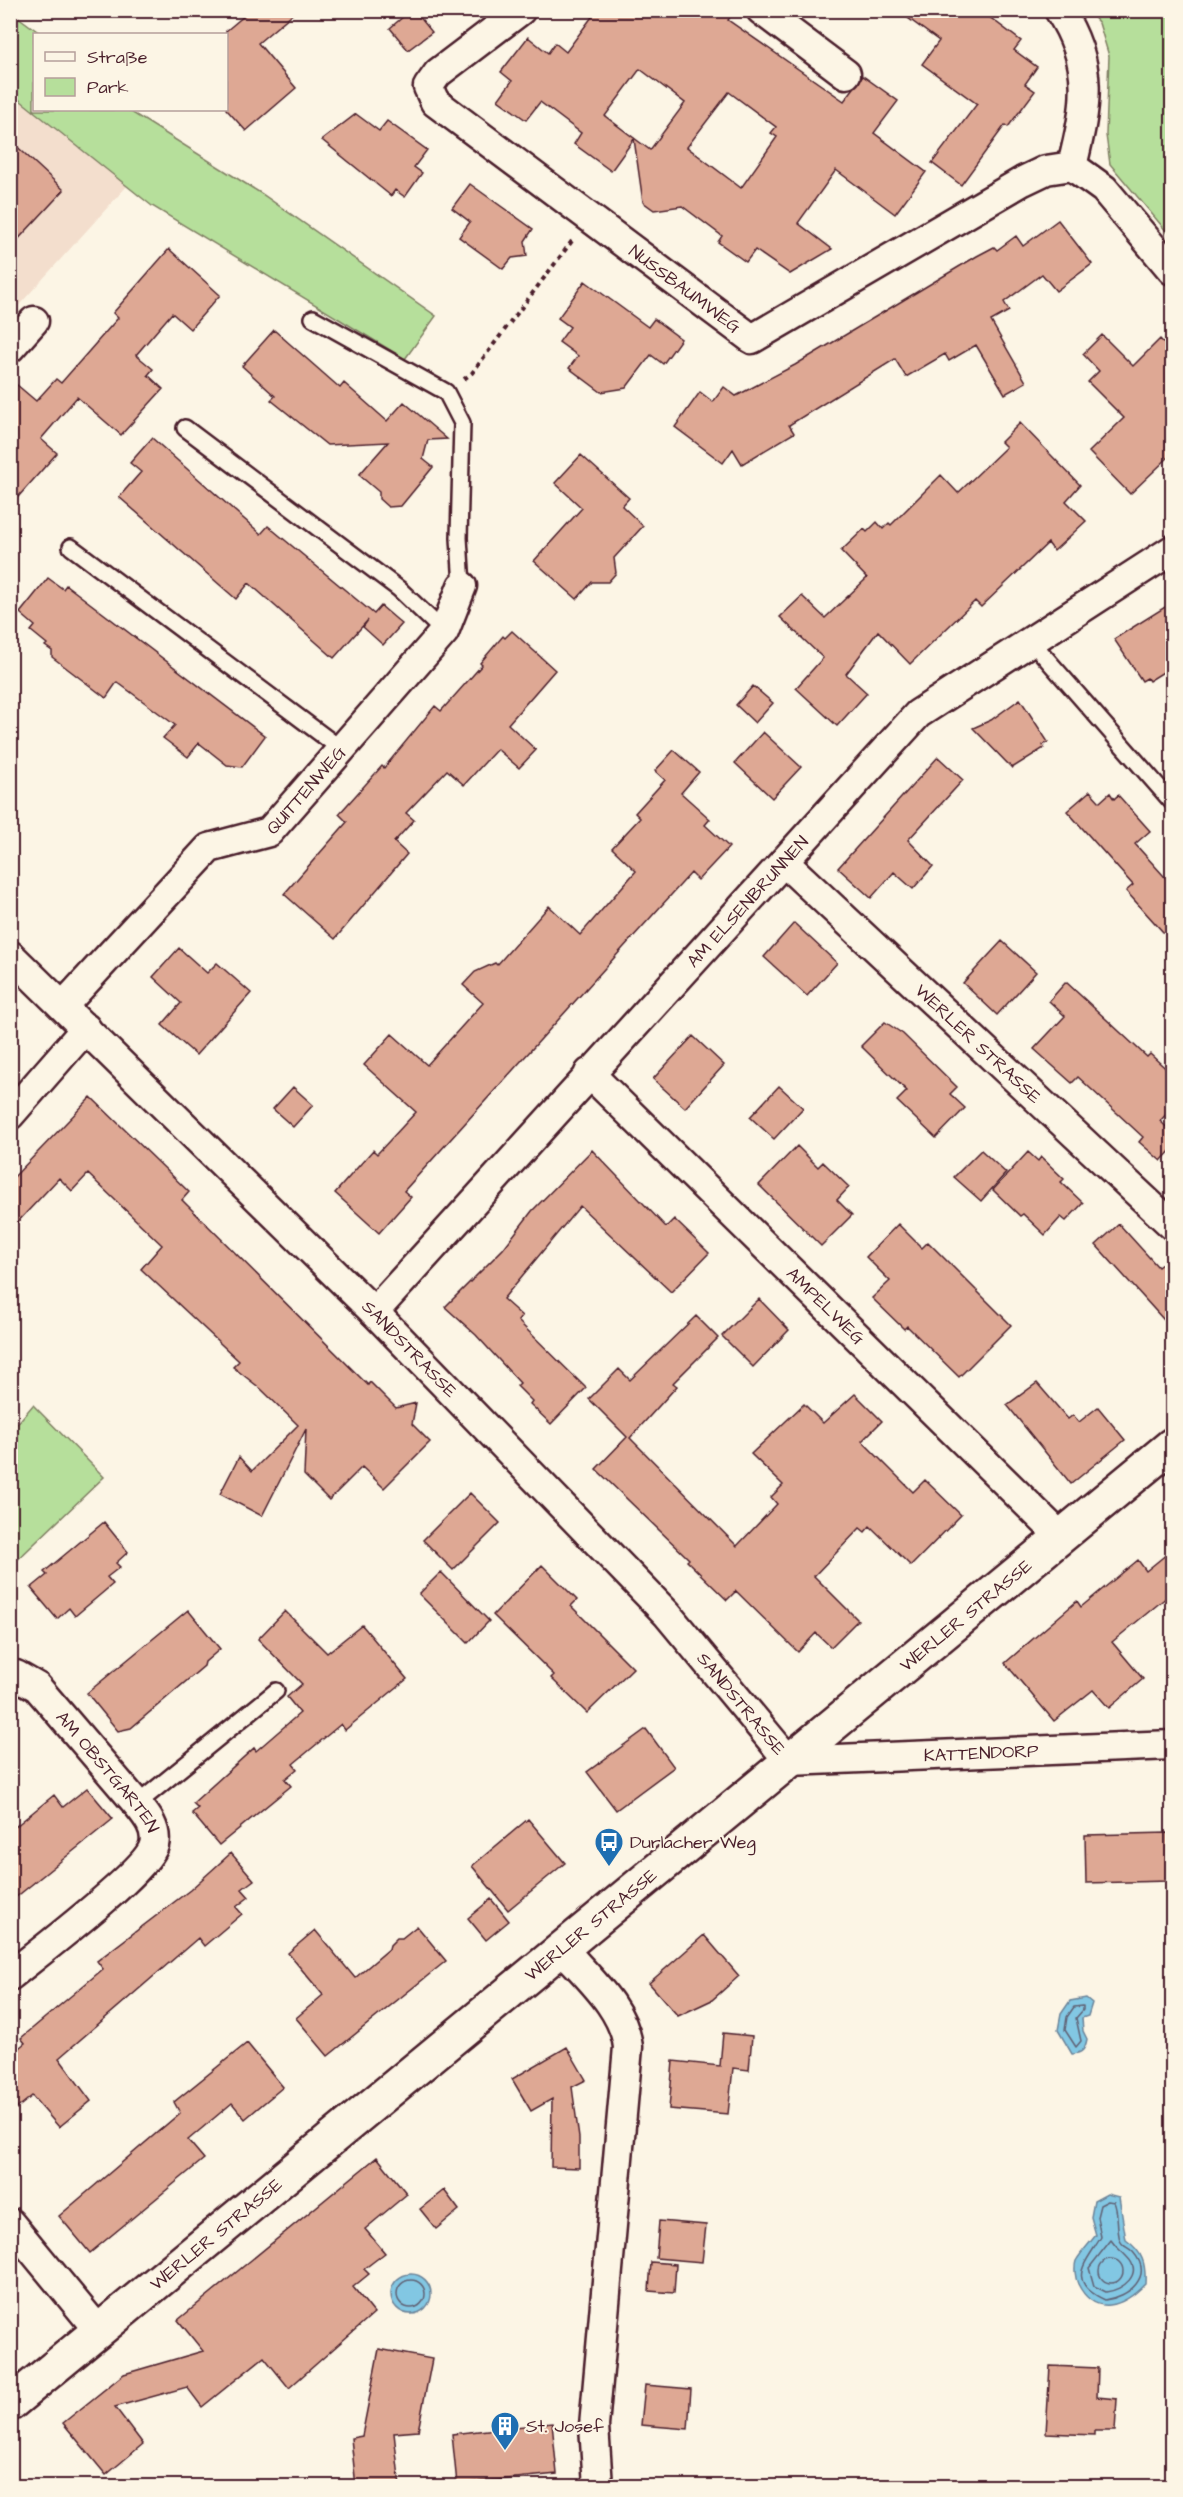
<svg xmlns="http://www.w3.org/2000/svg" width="1183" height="2497" font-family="'Architects Daughter',sans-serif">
	<rect width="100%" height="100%" fill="#fcf5e5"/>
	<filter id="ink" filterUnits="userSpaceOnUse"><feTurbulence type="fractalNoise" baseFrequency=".0167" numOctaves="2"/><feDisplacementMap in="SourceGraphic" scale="12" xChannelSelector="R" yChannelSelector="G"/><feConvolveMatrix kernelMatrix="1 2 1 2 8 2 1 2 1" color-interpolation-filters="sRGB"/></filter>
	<g filter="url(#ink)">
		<!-- built -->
		<path fill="#f3decd" d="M10,93L127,186L11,314H10Z"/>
		<!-- green -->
		<path fill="#b6df9b" stroke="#807f63" stroke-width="1.5" d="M10,11L41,34H34V110H128L262,194L436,316L405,359L152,206L11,93Z
			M1088,11H1172V238L1110,164L1106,135L1109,56L1099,23Z
			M33,1405L104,1477L11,1566V1431Z"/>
		<!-- water -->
		<path fill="#82c7e3" stroke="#6c8499" stroke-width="1.5" d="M1086,1998L1092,2003L1088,2016L1082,2018L1083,2031L1087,2039C1085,2049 1083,2053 1072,2054L1058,2030L1061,2014L1070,2001Z
			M1107,2194L1119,2197L1126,2240C1143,2252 1146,2264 1145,2284C1124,2306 1095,2318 1078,2284C1075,2278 1074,2267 1076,2261C1081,2252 1090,2243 1096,2235L1091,2217L1094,2201Z
			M391 2294a20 20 0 1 1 40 0a20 20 0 1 1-40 0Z"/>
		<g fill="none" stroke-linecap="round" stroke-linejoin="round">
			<!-- shore -->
			<path stroke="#606275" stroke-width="1.5" d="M1083,2006V2010L1076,2018L1081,2041L1076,2047L1065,2030L1067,2017L1074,2007Z
				M1108,2201L1114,2202C1119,2213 1116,2227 1120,2240C1122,2247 1129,2247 1133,2252C1155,2277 1128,2297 1105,2300C1064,2281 1086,2263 1101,2237L1097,2217L1100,2205Z
				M1111,2240C1116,2248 1121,2250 1127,2257C1144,2274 1123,2290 1106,2292L1094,2286L1089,2268Z
				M1099 2271a12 12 0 1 1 24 0a12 12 0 1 1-24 0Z
				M397 2294a14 14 0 1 1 28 0a14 14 0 1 1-28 0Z"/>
		</g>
		<!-- building -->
		<path fill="#dea894" stroke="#4a1f2b" stroke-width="1.5" fill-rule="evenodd" d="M251,10H297L258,43L296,88L246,131L226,109V31Z
			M411,10H414L432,32L408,50L390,28Z
			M597,10H735L728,20L844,101L863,76L898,101L874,133L926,172L895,214L836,170L798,223L832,249L790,274L755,250L746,262L718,242L722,236L682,206L654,210L643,202L634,139L611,171L574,144L581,133L540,102L526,120L498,100L512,81L501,72L528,37L548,53L555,43L566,52ZM640,69L685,103L650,150L605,116ZM729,92L776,127L771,133L777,137L741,188L687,147Z
			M897,10H980L1021,41L1014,50L1037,67L1025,84L1035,91L1008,127L1005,125L961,185L932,163L977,104L922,64L939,41Z
			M356,114L379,131L387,121L427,150L414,167L422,173L405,197L395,190L391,196L322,140Z
			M10,140L64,190L10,248Z
			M470,184L533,229L525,241L527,256L512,258L503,269L459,237L470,222L452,208Z
			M1058,220L1092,264L1056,291L1042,274L1004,302L1009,311L991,321L1026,382L1005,394L976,345L949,361L945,354L906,377L895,359L789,425L794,433L742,464L733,449L723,463L675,427L700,392L713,402L724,387L736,396L795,365L977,256L994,247L997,250L1016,236L1023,246Z
			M169,249L220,295L190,329L172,313L136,355L153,369L148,375L163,389L121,435L77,397L41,439L57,453L10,506V379L36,401L56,379L61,383L118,318L113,313Z
			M585,281L648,327L654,319L681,339L663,364L651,355L626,388L601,392L569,368L578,356L559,342L570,327L558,318Z
			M274,330L340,388L344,383L387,421L404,402L447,439L428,440L423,459L433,467L401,506L388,507L379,499V492L359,475L388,442L327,445L271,400L275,396L242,366Z
			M1102,335L1133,366L1160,339L1173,352V453L1130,494L1089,452L1124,418L1088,382L1099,371L1083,354Z
			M1020,423L1080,485L1066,501L1086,521L1054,551L1048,543L981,607L975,601L910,664L878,631L846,674L867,693L837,726L796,688L823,658L780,617L802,596L825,618L867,578L841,551L864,529L867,532L877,522L883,529L889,523L891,525L941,475L958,493L1006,447L1001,442Z
			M152,438L261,534L268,526L374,614L381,606L402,624L383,645L363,627L368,620L334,658L249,583L236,599L119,497L141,472L130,463Z
			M581,455L629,498L622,506L643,526L614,558L616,573L608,582H592L577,599L534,561L582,508L555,483Z
			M48,578L63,589L66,585L265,736L242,767L227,765L199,743L188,757L163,738L175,725L117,682L106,698L52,657V651L45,646L47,644L31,631L35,626L20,613Z
			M1173,602V666L1149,681L1147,678L1142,681L1114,639Z
			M512,631L555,670L508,724L536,750L519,768L497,749L464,785L447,770L406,813L414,820L394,842L407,854L335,939L284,894L347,822L339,814L382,766L384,768L435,706L441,711L482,665L480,663L503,636L505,638Z
			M753,686L773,703L755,723L736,705Z
			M1020,699L1048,742L1043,745L1044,748L1012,768L973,728L991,720Z
			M763,732L801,767L772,798L735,763Z
			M674,750L699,772L681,793L710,819L705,825L729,847L698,880L691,873L632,938L404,1191L411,1197L379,1233L335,1193L373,1150L377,1154L416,1112L364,1065L392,1034L427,1065L483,1003L463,985L475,972L495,963L497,965L549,906L580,935L636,871L612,848L640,818L635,813L665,780L655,771Z
			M938,757L963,780L908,840L933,866L913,889L894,872L871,898L838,868Z
			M1090,791L1100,802L1110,793L1114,799L1118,795L1150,831L1135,844L1173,886V943L1126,891L1133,885L1067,811Z
			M794,923L837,963L807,996L764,957Z
			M1002,941L1036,972L997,1015L963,983Z
			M179,948L207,973L217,963L251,993L196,1055L162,1025L181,1003L153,977Z
			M1066,982L1147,1057L1150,1054L1173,1075V1107L1160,1121L1173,1133V1148L1161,1161L1139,1142L1143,1137L1078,1077L1072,1083L1034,1049L1065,1016L1049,1001Z
			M885,1022L903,1034L957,1087L950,1094L965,1108L936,1138L897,1101L907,1091L861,1046Z
			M693,1036L724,1065L685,1108L653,1079Z
			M779,1086L803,1108L774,1139L750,1117Z
			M293,1087L313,1105L293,1127L273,1109Z
			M91,1097L189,1192L182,1200L368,1385L370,1382L396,1408L416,1403L412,1424L430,1442L384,1488L362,1467L329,1500L304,1475L306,1429L262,1516L220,1494L239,1457L252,1471L298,1425L261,1389L233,1367L239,1361L141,1269L162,1245L88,1174L72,1191L59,1178L10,1230V1181Z
			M797,1146L818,1167L823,1162L849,1187L837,1200L852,1215L821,1246L759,1185Z
			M592,1150L666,1227L674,1219L709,1253L671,1292L580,1206L503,1299L522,1316L518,1321L586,1388L551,1424L530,1404L532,1401L517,1386L520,1383L476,1335L445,1307L503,1249L532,1211Z
			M981,1150L1006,1173L981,1201L954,1177Z
			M1028,1152L1038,1161L1041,1157L1064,1179L1061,1182L1083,1203L1066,1221L1061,1217L1045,1235L1023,1214L1020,1216L993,1190Z
			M898,1224L922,1248L928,1242L1011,1325L959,1377L907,1326L904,1329L872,1298L890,1281L866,1257Z
			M1119,1224L1158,1267L1173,1255V1330L1096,1245Z
			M759,1299L789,1330L753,1367L722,1336Z
			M696,1316L718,1338L673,1383L677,1386L630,1438L737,1546L777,1504L771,1497L783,1485L751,1454L804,1404L823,1423L855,1394L882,1421L862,1441L913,1492L925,1480L961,1515L911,1566L870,1526L865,1532L860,1528L814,1576L858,1620L831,1647L816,1633L798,1652L736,1591L727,1600L687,1561L689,1559L596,1469L627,1437L589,1399L619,1369L630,1380Z
			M1037,1383L1068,1419L1073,1415L1079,1422L1098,1407L1125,1440L1071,1484L1007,1405Z
			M470,1493L500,1523L453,1570L423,1540Z
			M104,1522L128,1552L116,1563L120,1567L107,1577L113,1584L75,1616L69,1608L57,1619L31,1588L47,1575L44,1572Z
			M1173,1549V1592L1112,1642L1143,1679L1109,1708L1093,1690L1054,1721L1005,1663L1077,1601L1081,1607L1138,1560L1146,1571Z
			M542,1565L577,1600L571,1606L633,1668L587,1713L551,1678L554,1675L493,1615Z
			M441,1572L489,1621L468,1643L419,1594Z
			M188,1610L220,1649L205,1662L204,1666L131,1728L118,1731L87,1693Z
			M285,1611L327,1653L362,1625L407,1679L345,1730L341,1724L293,1764L297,1769L285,1779L291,1786L219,1845L192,1813L198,1808L193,1803L254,1748L256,1751L300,1713L287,1697L302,1684L258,1639Z
			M646,1729L674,1767L616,1810L587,1772Z
			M87,1788L113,1819L10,1902V1831L54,1795L63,1807Z
			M528,1819L565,1863L508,1910L472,1866Z
			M1168,1833L1169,1881L1086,1883L1085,1835Z
			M231,1853L254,1880L242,1889L249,1897L236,1907L242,1914L204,1946L198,1938L59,2058L91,2101L59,2127L32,2096L10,2114V2055L25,2043L21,2038L103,1969L97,1961L190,1890Z
			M491,1899L509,1921L486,1940L468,1918Z
			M417,1926L446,1961L328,2056L296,2018L323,1995L288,1953L315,1930L355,1978L389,1949L390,1945L397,1938H402Z
			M704,1935L739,1976L712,2000L678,2016L649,1983Z
			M723,2033L752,2036L749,2070L733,2068L728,2114L669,2109L673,2061L720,2066Z
			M247,2043L283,2087L245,2119L232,2103L188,2140L204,2159L90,2253L59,2216L180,2113L174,2102Z
			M567,2047L586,2080L572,2087L579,2138V2168L551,2167L552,2099L531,2111L512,2079Z
			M377,2157L407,2194L365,2229L385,2253L364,2269L369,2274L353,2287L374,2313L289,2388L264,2357L202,2407L187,2387L115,2407L143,2444L106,2475L63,2423L124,2374L203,2351L178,2320Z
			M444,2190L459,2210L436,2229L420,2209Z
			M659,2221L706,2225L702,2262L656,2258Z
			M651,2262L676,2264L674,2293L649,2291Z
			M379,2349L432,2359L418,2431L394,2433L400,2487H356L351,2438L362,2436Z
			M1050,2366L1098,2368L1097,2397L1117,2399L1115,2431H1094V2435L1046,2433Z
			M645,2385L691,2389L688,2429L641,2425Z
			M552,2423L557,2474L457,2484L452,2434Z"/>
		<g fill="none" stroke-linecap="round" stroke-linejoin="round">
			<!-- lane casing -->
			<g stroke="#4a1f2b" stroke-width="20">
				<path id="lane" d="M313,318L446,392L462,423L459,538L462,586
					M185,428L399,589L444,632
					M71,547L341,749
					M1031,641L1172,802
					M137,1804L276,1691"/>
			</g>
			<!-- street casing -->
			<g stroke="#4a1f2b" stroke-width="33">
				<g id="street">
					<path id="s1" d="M521,10L438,73L428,87L435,102L752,339L1023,181L1046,170L1072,166"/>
					<path d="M761,10L846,74"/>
					<path d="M1059,10C1095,65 1087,105 1072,166L1104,189L1172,270"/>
					<path d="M10,348L34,321"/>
					<path id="s2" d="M784,862L1172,1225"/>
					<path id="s3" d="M10,955L374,1312L667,1614L789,1761L1172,1745"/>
					<path id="s4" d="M63,1006L209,848L269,832L444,632L462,586"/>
					<path id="s5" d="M589,1073L1061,1537"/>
					<path d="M10,1115L86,1028"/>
					<path id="s6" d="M374,1312L918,714L1172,550"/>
					<path id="s7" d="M10,1675H16L37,1687L137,1804C146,1815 158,1829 154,1845C148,1870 36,1955 10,1976"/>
					<path d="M562,1948C587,1977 624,2008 628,2047L594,2426L598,2486"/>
					<path d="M10,2223L99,2331"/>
				</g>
			</g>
			<!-- secondary casing -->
			<g stroke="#4a1f2b" stroke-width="38">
				<g id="secondary">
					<path id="s8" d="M10,2404L1172,1445"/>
				</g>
			</g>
			<!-- path -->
			<path stroke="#4a1f2b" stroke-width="4" stroke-dasharray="4.5 4.5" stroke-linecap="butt" d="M464,379L472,373L572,241"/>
			<!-- lane -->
			<use href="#lane" stroke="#fcf5e5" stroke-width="15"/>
			<!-- street -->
			<use href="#street" stroke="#fcf5e5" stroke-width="28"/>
			<!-- secondary -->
			<use href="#secondary" stroke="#fcf5e5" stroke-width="33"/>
		</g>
	</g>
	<!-- icons -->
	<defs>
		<g id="bus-pin" transform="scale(1.5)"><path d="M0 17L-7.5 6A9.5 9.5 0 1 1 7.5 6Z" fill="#1f6fb2" stroke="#fcf5e5"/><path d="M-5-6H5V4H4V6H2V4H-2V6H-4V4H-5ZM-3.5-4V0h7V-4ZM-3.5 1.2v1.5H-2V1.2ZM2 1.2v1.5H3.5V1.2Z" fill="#fff"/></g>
		<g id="building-pin" transform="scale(1.5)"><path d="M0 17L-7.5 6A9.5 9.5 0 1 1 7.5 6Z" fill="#1f6fb2" stroke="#fcf5e5"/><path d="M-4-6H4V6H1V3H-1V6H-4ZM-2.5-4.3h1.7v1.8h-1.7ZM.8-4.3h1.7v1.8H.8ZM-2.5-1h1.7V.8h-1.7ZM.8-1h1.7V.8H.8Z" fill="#fff"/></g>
	</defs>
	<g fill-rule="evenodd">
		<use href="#bus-pin" x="609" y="1842"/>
		<use href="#building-pin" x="505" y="2426"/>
	</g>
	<g text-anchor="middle" stroke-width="4.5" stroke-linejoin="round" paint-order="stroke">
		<!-- street labels -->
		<g font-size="18" fill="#4a1f2b" stroke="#fcf5e5">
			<text dy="6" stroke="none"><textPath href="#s1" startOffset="450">NUSSBAUMWEG</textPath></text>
			<text dy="6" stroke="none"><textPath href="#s4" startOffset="333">QUITTENWEG</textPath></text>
			<text dy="6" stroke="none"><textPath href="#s6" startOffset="555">AM ELSENBRUNNEN</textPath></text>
			<text dy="6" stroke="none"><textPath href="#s2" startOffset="266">WERLER STRASSE</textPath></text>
			<text dy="6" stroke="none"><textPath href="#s5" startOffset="332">AMPELWEG</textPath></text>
			<text dy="6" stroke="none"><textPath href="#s3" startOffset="561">SANDSTRASSE</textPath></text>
			<text dy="6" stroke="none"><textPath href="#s8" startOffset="1239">WERLER STRASSE</textPath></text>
			<text dy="6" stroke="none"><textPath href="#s3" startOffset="1047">SANDSTRASSE</textPath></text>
			<text dy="6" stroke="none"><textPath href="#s3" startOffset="1314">KATTENDORP</textPath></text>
			<text dy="6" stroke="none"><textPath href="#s7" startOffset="141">AM OBSTGARTEN</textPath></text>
			<text dy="6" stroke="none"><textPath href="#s8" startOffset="753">WERLER STRASSE</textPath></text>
			<text dy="6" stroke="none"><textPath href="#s8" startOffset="267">WERLER STRASSE</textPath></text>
		</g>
		<!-- poi labels -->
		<g font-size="18" fill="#4a1f2b" stroke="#fcf5e5" text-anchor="start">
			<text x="630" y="1848">Durlacher Weg</text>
			<text x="526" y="2432">St. Josef</text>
		</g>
	</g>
	<!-- margin -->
	<rect width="1183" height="2497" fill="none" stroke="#fcf5e5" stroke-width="36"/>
	<rect x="18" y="18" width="1147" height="2461" fill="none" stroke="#4a1f2b" stroke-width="2" filter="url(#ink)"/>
	<!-- legend -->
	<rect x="33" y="33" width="195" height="78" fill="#fcf5e5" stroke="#b59f9b" stroke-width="1.5"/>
	<rect x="45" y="52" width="30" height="9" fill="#fcf5e5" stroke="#b59f9b" stroke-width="1.5"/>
	<text x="87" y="63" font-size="18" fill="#4a1f2b">Straße</text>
	<rect x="45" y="78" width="30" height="18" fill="#b6df9b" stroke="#b59f9b" stroke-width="1.5"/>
	<text x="87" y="93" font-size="18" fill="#4a1f2b">Park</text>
</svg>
